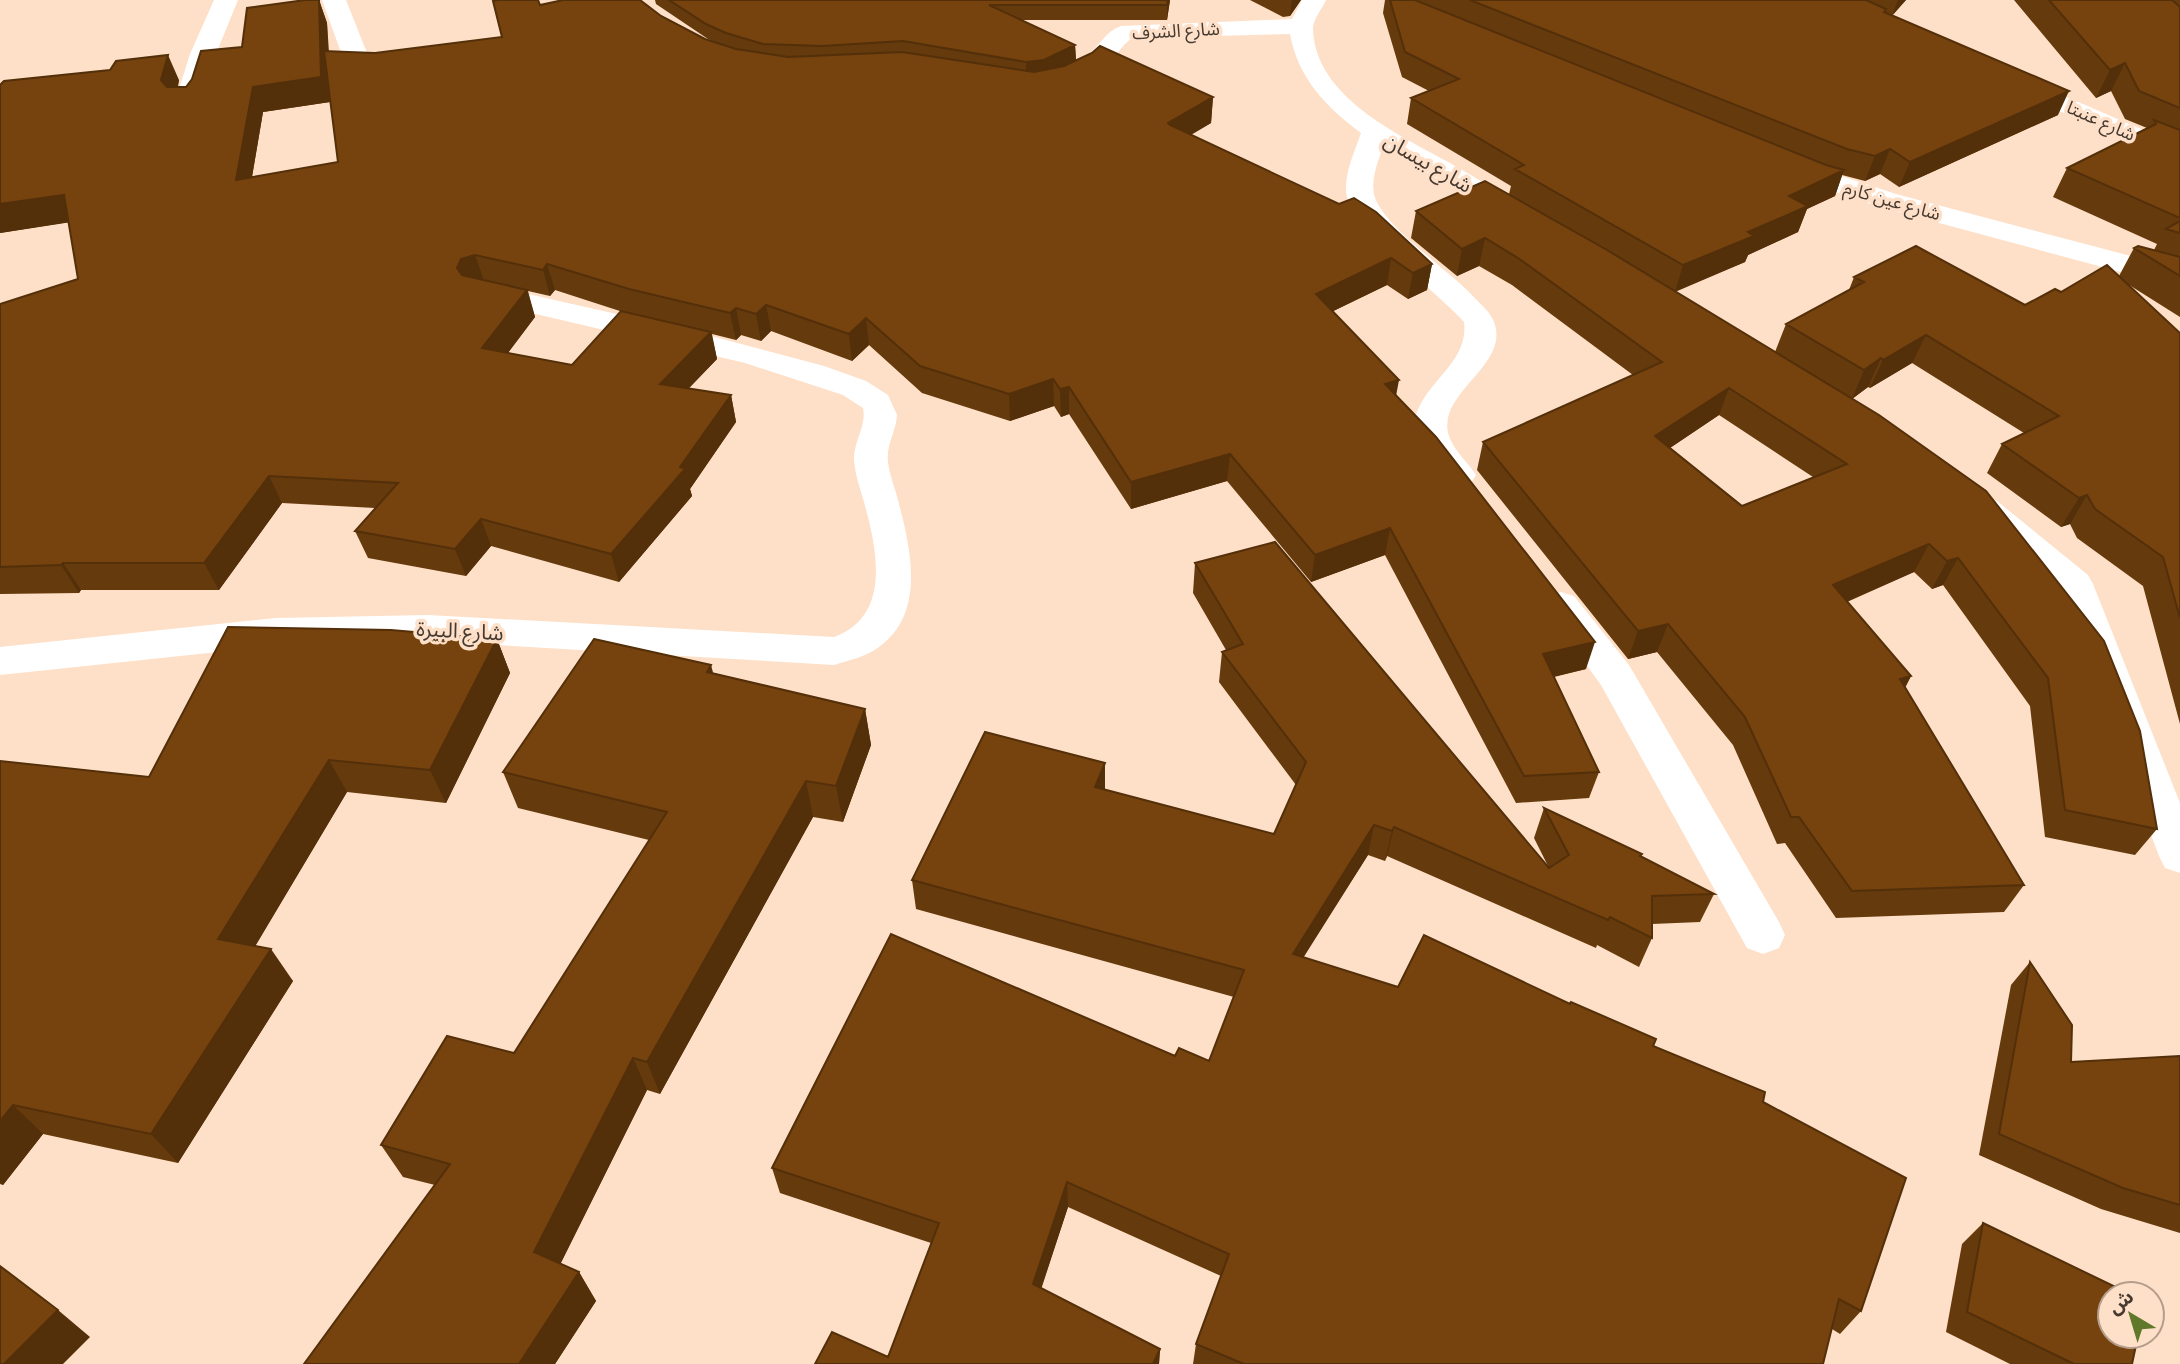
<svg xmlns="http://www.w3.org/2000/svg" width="2180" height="1364" font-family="'Fira Sans Condensed','Noto Sans Arabic',sans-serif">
	<rect width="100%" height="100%" fill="#fee0c8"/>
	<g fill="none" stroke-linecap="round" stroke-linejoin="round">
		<!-- minor -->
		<path fill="#fff" fill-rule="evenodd" d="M214,0H238L216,54L201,102L197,108L188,110L179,108L175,102L190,54Z
			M322,0H346L369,58L365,63L356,66L347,63L343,58Z
			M1302,0H1326C1322,9 1313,19 1313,29C1315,97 1398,134 1448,162C1475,177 1501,193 1527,208L1531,214L1527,220L1517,223L1507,220L1383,147C1378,161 1371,179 1374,194C1380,224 1448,270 1470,293C1478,302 1490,311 1494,322C1511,366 1435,392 1449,436C1454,451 1468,462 1476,475L1471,483C1463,485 1458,487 1450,484C1432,477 1410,434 1416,415C1427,380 1469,362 1464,322C1437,291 1348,228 1346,191C1345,171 1355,151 1361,133C1326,107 1298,78 1290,34L1132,38C1122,45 1115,58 1105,66C1092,77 1070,89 1054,84L1050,79C1059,67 1076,64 1088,55C1100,45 1106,31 1121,26L1292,19Z
			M2016,75L2180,146V164L2007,88L2003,83L2007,78Z
			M1790,159L1896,194L2180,269V288L1876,206L1780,173L1776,167L1780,161Z
			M483,284L692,331L824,366L866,381L888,395L897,415C896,432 886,445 888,462C890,478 897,493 900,508C912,554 924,615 879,647C866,657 849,660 834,665L428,641L276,646L0,675V647L276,618L428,615L834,637C892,616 877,549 864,502C860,488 855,474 854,460C853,442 867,426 863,408L843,395L745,363L472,299L468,293L472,287Z
			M1985,497L1997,501L2088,575L2093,584L2180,803V873L2165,868L2159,856L2059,591L1973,517L1968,509L1973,501Z
			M1561,592L1574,596L1629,665L1779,922L1785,935L1779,948L1763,954L1747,948L1601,685L1543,605L1548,596Z"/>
	</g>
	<!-- wall -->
	<path fill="#653a0c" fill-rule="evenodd" d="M305,0H319L327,23L329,52L375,53L502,37L540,5L661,16L705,39L720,44L708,39L656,4L655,0H1170L1167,20H1021L1075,45L1076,60L1063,66L1213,97L1211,123L1191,135L1432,264L1427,290L1408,299L1387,285L1333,311L1396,395L1586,669L1554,677L1599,772L1589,798L1516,803L1385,555L1311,582L1227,481L1131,509L1069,414L1061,417L1054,406L1010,421L922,393L869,345L852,361L771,331L761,341L741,335L736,340L712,334L717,359L688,389L731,395L736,422L690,489L692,496L619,582L491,546L466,576L368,558L355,531L375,508L282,503L219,590H81L79,593L0,594V304L78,279L69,222L0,233V85L179,80L178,87H186ZM330,102L338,162L252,177L263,112ZM555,290L626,313L572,365L508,353L535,317L528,291L550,296Z
		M1250,0H1301L1290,16L1283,17Z
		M1385,0H1906L1892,15L2058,115L1899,187L1880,174L1865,181L1842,175L1835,196L1807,209L1798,232L1748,255L1745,262L1675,291L1775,352L1786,324L1849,290L1854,277L2025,305L2061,292L2119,276L2134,248L2154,250L2157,244L2053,197L2067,168L2147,128L2125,119L2111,91L2096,98L2014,0H2180V317L2126,283L2180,333V724L2143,586L2077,538L2070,524L2061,527L1987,473L2002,444L2024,433L1912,363L1870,388L1868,387L1852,399L2157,829L2135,855L2045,837L2030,706L1943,585L1932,589L1914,572L1847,602L1911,676L1905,688L2024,885L2004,912L1836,918L1785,843L1777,844L1733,745L1657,652L1628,659L1477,470L1483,442L1633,375L1512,285L1479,266L1457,276L1411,238L1416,211L1509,194L1511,186L1407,124L1411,98L1429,91L1402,77L1383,13ZM1719,415L1813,477L1742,506L1670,448Z
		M1195,563L1549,868L1534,838L1544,808L1714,894L1700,922L1652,924V938L1639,967L1597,945L1596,948L1387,856L1385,861L1368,855L1303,957L1398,987L1653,1046L1763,1102L1861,1311L1840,1334L1832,1329L1823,1364H1193L1196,1344L1221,1276L1068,1207L1041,1288L1160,1349L1159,1364H815L888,1357L931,1243L780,1193L772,1168L1175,1056L1209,1061L1234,997L916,909L912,880L1105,763V790L1274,834L1296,785L1219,682L1222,652L1226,650L1193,593Z
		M497,639L510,673L446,803L347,792L255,946L293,981L178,1163L43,1134L3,1185L0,1184V761L149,777Z
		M713,673L865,709L871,745L843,822L813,817L660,1094L647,1090L560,1264L579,1272L596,1301L555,1364H304L435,1185L403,1177L381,1145L514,1053L649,840L518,808L503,772Z
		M2030,962L2071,1062L2180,1056V1233L2101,1209L1979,1155L2011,985Z
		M1983,1223L2132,1364H2010L1946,1332L1962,1244Z"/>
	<!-- shaded-wall -->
	<path fill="#532f0a" d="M319,0L327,23L330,102L263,112L247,206L236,180L253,87Z
		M1168,0H1170L1167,20V5Z
		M1292,0H1301L1290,16Z
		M1898,0H1906L1892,16Z
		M1075,45L1076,60L1044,75L1026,77V62Z
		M168,55L179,80L173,105L161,80Z
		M2125,63L2111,91L2096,98L2110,70Z
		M2069,91L2058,115L1899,187L1910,162Z
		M1213,97L1211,123L1167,148L1168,123Z
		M1890,149L1880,174L1865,181L1875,156Z
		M1844,170L1835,196L1807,209L1798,232L1748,255L1745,262L1675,292L1683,265L1748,232L1789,196Z
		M64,195L78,221L0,233V204Z
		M1485,238L1479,266L1457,276L1462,249Z
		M475,255L484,281L470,286L457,268L461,259Z
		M1391,258L1387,285L1313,321L1316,294Z
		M547,264L555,290L550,296L543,270Z
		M1432,264L1427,290L1408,299L1413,273Z
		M527,290L535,317L491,375L482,348Z
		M766,305L771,331L761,341L756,314Z
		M736,308L741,335L736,340L730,313Z
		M866,318L869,345L852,361L849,334Z
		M711,332L717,359L667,411L660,384Z
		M1926,335L1912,363L1870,388L1883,360Z
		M1881,358L1868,387L1852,399L1864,370Z
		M1053,379L1054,406L1010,421L1009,394Z
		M1399,380L1394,407L1385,384Z
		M1069,387V414L1061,417L1060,389Z
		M1729,388L1719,415L1646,464L1655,436Z
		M731,395L736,422L690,489L692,496L619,582L611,554L680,467Z
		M1230,454L1227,481L1131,509V482Z
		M269,476L282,503L219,590L204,563Z
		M2087,495L2070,524L2061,527L2079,498Z
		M481,519L491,546L466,576L455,549Z
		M1390,528L1385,555L1311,582L1315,555Z
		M1929,544L1914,572L1820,613L1833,585Z
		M1958,558L1943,585L1932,589L1947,561Z
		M63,563L81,590L79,593L61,565Z
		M1668,624L1657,652L1628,659L1638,631Z
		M497,639L510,673L446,803L430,770Z
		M1595,642L1586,669L1535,681L1543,654Z
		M711,665L721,702L707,672Z
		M1911,676L1896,704L1900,679Z
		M865,709L871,745L843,822L836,786Z
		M329,760L347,792L241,970L218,939Z
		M1105,763V792L1095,787Z
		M806,781L813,817L660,1094L647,1062Z
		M1374,825L1368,855L1288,982L1293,954Z
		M1394,827L1387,856L1385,861L1392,831Z
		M271,949L293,981L178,1163L151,1134Z
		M633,1058L647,1090L552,1281L534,1252Z
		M13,1105L43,1134L3,1185L0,1182V1121Z
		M1067,1182L1068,1207L1035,1308L1033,1284Z
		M579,1272L596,1301L555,1364H519Z
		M58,1310L90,1337L63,1364H4Z
		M1160,1349L1159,1364H1153Z"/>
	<!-- building -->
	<path fill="#76430e" stroke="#532f0a" stroke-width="2" fill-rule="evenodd" d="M305,0H319L321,77L253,87L236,180L338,162L324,51L375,53L502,37L493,1L499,0H538L540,5L563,0H640L661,16L705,39L736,49L788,57L902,52L1034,72L1064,66L1092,53L1100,46L1213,97L1168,123L1170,125L1339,204L1354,198L1376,212L1432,264L1413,273L1391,258L1316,294L1399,380L1385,384L1436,437L1595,642L1543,654L1599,772L1524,776L1390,528L1315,555L1230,454L1131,482L1069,387L1060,389L1053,379L1009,394L920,366L866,318L849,334L766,305L756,314L736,308L730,313L629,289L547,264L543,270L475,255L461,259L457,268L462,275L527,290L482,348L572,365L621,311L711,332L660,384L731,395L680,467L685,469L611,554L481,519L455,549L355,531L398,483L269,476L204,563H63L61,565L0,567V304L78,279L64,195L0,204V85L4,81L110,70L116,61L168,55L161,80L167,87H186L192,79L201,51L242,47L247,8Z
		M669,0H1168L1167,5H989L1075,45L1044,60L1026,62L903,41L822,46L763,44L726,33L706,24Z
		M1390,0H1415L1826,165L1844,170L1789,196L1808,206L1748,232L1754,236L1683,265L1515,169L1524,165L1411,98L1459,79L1405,52Z
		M1470,0H1866L1886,9L1884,12L2069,91L1910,162L1890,149L1875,156L1847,149Z
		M2049,0H2172L2180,7V108L2139,91L2125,63L2110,70Z
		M2154,120L2180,130V218L2067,168L2156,124Z
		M1485,181L1607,250L1879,415L1986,491L2104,641L2140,731L2157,829L2065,810L2048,678L1958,558L1947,561L1929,544L1833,585L1911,676L1900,679L2024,885L1852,891L1799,817H1791L1745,717L1668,624L1638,631L1483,442L1662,362L1518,258L1485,238L1462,249L1416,211ZM1729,388L1847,464L1742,506L1655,436Z
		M2180,221V233L2166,229Z
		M1916,246L2025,305L2055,289L2061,292L2107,265L2180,333V618L2163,557L2095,509L2087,495L2079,498L2002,444L2059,416L1926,335L1883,360L1881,358L1864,370L1786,324L1864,282L1854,277Z
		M2138,246L2180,257V276L2134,248Z
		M1275,542L1549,868L1569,855L1544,808L1642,854L1640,856L1714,894L1652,896V938L1610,917L1608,920L1394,827L1392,831L1374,825L1293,954L1398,987L1424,935L1570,1004L1571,1002L1656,1039L1653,1046L1765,1092L1763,1102L1906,1178L1861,1311L1839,1299L1823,1364H1244L1196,1344L1229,1254L1067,1182L1033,1284L1160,1349L1153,1364H815L832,1332L888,1357L939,1223L772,1168L891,934L1175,1056L1179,1048L1209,1061L1244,970L912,880L985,732L1105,763L1095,787L1274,834L1306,762L1222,652L1243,644L1195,563Z
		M228,627L391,630L497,639L430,770L329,760L218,939L271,949L151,1134L13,1105L0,1121V761L149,777Z
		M594,639L711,665L707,672L865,709L836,786L806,781L647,1062L633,1058L534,1252L579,1272L519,1364H304L450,1164L381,1145L447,1036L514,1053L667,812L503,772Z
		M2030,962L2072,1025L2071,1062L2180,1056V1205L2123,1188L1999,1134Z
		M1983,1223L2130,1294H2110V1336H2138L2132,1364H2074L1967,1312Z
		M0,1266L58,1310L4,1364H0Z"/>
	<g text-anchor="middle" stroke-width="7" stroke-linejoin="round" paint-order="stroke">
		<!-- far-street labels -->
		<g font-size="18" fill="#453930" stroke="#fee0c8">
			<text transform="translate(1176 31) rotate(-3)" y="6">شارع الشرف</text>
			<text transform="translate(2101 121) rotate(24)" y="6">شارع عنبتا</text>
			<text transform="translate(1892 201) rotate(16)" y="6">شارع عين كارم</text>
		</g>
		<!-- street labels -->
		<g font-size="21" fill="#453930" stroke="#fee0c8">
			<text transform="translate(1428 163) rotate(30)" y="7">شارع بيسان</text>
			<text transform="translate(460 631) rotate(3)" y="7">شارع البيرة</text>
		</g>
	</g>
	<!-- north arrow -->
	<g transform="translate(2131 1315) rotate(322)"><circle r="33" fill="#fee0c8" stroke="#b49d8b" stroke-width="2"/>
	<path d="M0-5L12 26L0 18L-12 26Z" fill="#5f782a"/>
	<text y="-10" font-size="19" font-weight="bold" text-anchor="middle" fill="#453930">ش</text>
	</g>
</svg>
